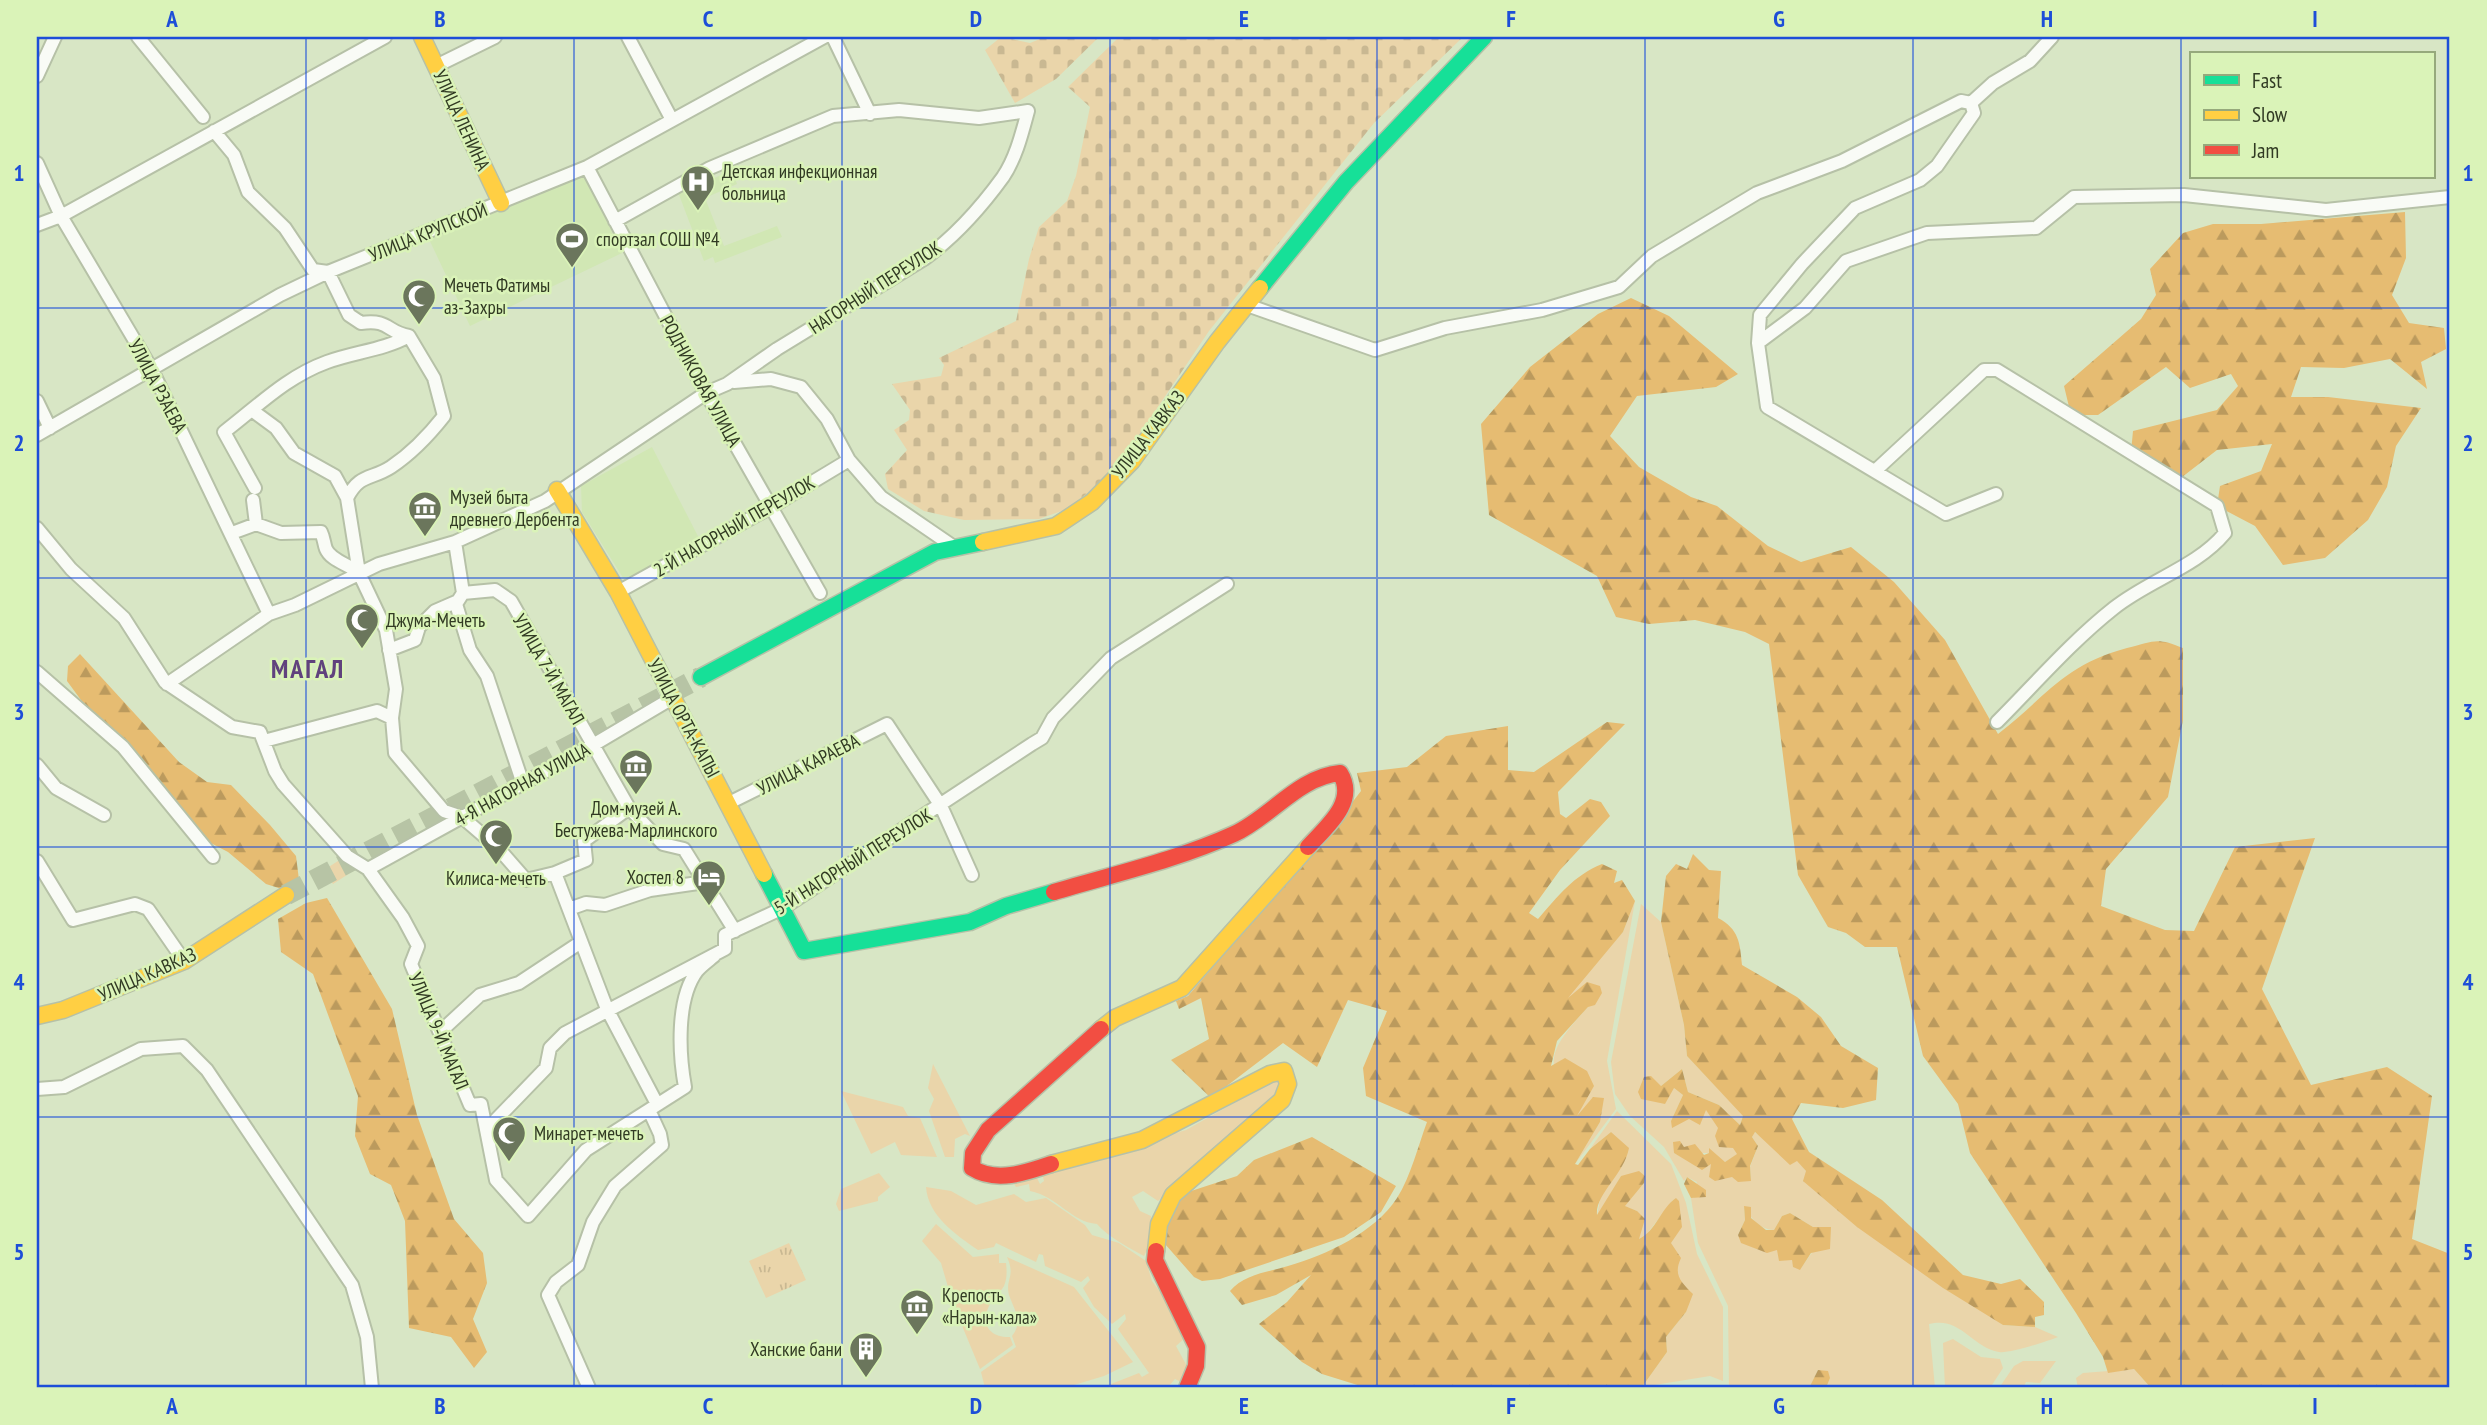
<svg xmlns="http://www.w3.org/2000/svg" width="2487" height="1425" font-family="'PT Sans Narrow',sans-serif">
	<defs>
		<pattern id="forest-firs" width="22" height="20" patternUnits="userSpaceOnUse" patternTransform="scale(1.75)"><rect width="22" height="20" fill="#e6bc72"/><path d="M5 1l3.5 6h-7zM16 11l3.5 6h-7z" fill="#bb9a5d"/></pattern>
		<pattern id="cemetery-stones" width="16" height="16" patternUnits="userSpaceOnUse" patternTransform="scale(1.75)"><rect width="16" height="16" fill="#ead5aa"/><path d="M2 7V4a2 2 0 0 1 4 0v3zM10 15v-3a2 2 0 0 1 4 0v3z" fill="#c9b892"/></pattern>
		<pattern id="park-tufts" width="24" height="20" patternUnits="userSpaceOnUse" patternTransform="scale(1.75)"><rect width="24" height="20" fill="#ead5aa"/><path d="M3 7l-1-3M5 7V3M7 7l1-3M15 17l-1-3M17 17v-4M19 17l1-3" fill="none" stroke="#c9b892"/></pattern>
	</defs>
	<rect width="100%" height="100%" fill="#d8e6c5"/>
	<!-- built -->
	<path fill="#d1e7b4" d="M580,164L622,253L470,326L428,237Z
		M732,171L737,184L705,198L724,246L777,226L782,237L715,263L713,257L704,261L678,192Z
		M652,447L701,542L625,581L582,512L581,486Z"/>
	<!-- grass -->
	<path fill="#ead5aa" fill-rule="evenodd" d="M1635,901L1607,1061L1616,1109L1575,1164L1600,1122L1573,1121C1548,1059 1542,1058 1588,1007L1566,1001L1577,983L1623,932Z
		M1641,904L1661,922L1684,1025L1687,1056L1743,1115L1740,1125L1719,1105L1688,1092L1682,1069L1661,1086L1638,1092L1674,1088L1683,1095L1671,1121L1706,1109L1738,1154L1725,1162L1709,1153H1674L1694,1163H1711L1732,1177L1751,1181L1750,1167L1758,1146L1752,1137L1754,1132L1797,1160L1806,1171L2003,1325L2035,1327L2058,1337C2048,1341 2008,1354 1999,1352C1971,1347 1961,1316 1929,1324L1935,1388H1826L1830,1378L1818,1370L1809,1388H1729L1728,1306L1698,1243L1691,1198H1694L1697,1182L1687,1177L1684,1181L1664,1147L1630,1116L1615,1094L1611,1062ZM1744,1206C1751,1218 1759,1229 1774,1230L1782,1216L1790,1213L1813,1227H1831L1800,1269L1794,1267L1792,1259L1778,1250L1738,1235L1745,1220Z
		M933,1064L970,1136L965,1134L955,1139L954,1157H945L929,1111L934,1099L928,1088Z
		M1275,1080L1280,1083L1279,1091L1268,1105L1158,1201L1143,1191L1132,1197L1140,1211L1151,1216L1150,1244L1144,1256C1129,1248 1107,1236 1097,1224C1071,1222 1057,1196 1030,1191L1029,1184L1016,1187L1014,1184L1035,1174L1040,1184L1044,1181L1042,1172L1186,1130Z
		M841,1091L903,1107L908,1116L920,1118L937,1157L901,1155L895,1142L871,1154Z
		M1617,1111L1671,1164L1686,1203L1697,1254L1723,1307V1381L1710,1376L1642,1387L1667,1352L1666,1337L1686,1312L1671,1243L1673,1200L1646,1235L1639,1239L1637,1211L1624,1206L1644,1183L1621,1176L1597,1217L1611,1132L1590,1149Z
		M879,1173L890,1187L878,1197V1201L839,1211L836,1204L841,1189Z
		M926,1187L951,1191L976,1205L1014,1194L1026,1202L1046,1198L1085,1225L1092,1235L1119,1243L1146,1261L1152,1281L1175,1312L1187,1336L1176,1346L1189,1370L1183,1383L1175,1379L1167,1388H1101L1139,1373L1142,1377L1149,1373L1118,1329L1126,1319L1125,1314L1112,1324L1094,1307L1083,1288L1090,1280L1088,1276L1081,1282L1045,1266L1043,1255L1039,1254L1036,1262L996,1243L994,1247L978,1250C956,1235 928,1216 926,1187Z
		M936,1224L973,1257L999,1254V1263H1006C1007,1271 1007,1279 1004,1286C1000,1293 993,1298 990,1304C979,1324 990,1338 1010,1337L1013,1345L980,1369L953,1304L941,1263L922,1241Z
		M1007,1257L1074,1287L1133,1362L1104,1376L1074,1385V1388H985L981,1372L1016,1347L1012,1336C1024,1321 1014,1310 1009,1295C1005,1279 1016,1277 1007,1257Z
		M1953,1339L1981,1357L2000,1359L2003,1368L1990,1388H1945L1943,1343Z
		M2023,1361H2056L2040,1383L2026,1382L2023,1388H1999L2014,1366Z
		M2134,1369L2151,1388H2078L2076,1378L2083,1373Z"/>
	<!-- forest -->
	<path fill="url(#forest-firs)" d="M2405,212L2406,258L2392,295L2409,323L2444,328L2446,349L2421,362L2427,389L2390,359L2344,368L2301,367L2291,397H2328L2421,408L2396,446L2387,487L2368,520L2325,558L2283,565L2255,526L2217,506L2220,486L2261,471L2272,444L2217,450L2177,481L2131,452L2133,431L2217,410L2238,386L2231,374L2190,388L2166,367L2098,415H2071L2064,386L2141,319L2156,295L2150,269L2183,233L2213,224H2261Z
		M1631,298L1669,316L1738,374L1716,387L1637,396L1610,436L1639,467L1691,497L1717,506L1768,546L1801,562L1851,547L1894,582L1945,640L1998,734C2046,697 2063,665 2127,648C2154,641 2157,637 2183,648V720L2168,797L2106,869L2101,906L2165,930L2194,931L2235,847L2315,838L2262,989L2311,1085L2387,1067L2432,1096L2412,1239L2450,1254V1388H2151L2134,1369L2108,1373L2103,1357L2076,1313L1970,1153L1958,1104L1923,1056L1897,947H1865L1846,933L1828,927L1798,875L1769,644L1745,632L1695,620L1649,624L1616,617L1597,576L1489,515L1481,424L1530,367L1598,314Z
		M80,654L179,762L207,782L231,785L270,825L296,856L299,880L285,890L266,884L228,852L205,840L103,730L67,681L68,666Z
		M1607,722L1625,724L1558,792L1560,814L1566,818L1590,799L1601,802L1610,816L1560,870L1529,913L1538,919C1558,896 1573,876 1602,864L1617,871L1614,883L1622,880L1635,901L1623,932L1568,998L1587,982L1600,986L1602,993L1595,1005L1588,1007L1557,1041L1551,1066L1565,1058L1587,1071L1594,1086L1577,1116L1593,1097L1604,1098L1600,1122L1575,1164L1578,1165L1590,1149L1611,1132L1629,1148C1624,1175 1595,1194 1597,1215L1621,1176L1639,1171L1645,1176L1644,1183L1625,1206L1637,1211L1645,1219L1639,1239C1656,1231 1661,1208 1676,1198L1679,1201L1682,1227L1671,1243L1681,1258C1673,1275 1681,1282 1693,1294L1686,1312L1666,1337L1667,1352L1642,1387L1638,1388H1367L1322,1374L1302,1362L1259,1324L1287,1302L1311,1275L1276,1295L1242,1305L1230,1291C1244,1274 1268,1272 1288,1266C1327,1255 1375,1232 1397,1198C1411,1176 1418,1146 1427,1122L1366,1096L1363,1068L1387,1011L1348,1000L1317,1067L1283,1043L1211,1098L1171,1060L1209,1039L1201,998L1179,1009L1176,1001L1188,996L1344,813L1361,791L1357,773L1407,767L1446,736L1508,726V770L1534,772Z
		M1693,854L1709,870L1721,871L1718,918C1739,929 1740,943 1742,965L1797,997L1821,1017L1841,1046L1878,1068L1876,1100L1843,1108L1801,1103L1792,1119L1809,1152L1882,1200L1963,1275L2001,1284L2020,1279L2044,1302V1315L2035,1317V1327L2003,1325L1943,1288L1857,1227L1803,1181L1806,1171L1797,1161L1790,1165L1755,1132L1752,1137L1758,1146L1750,1166L1751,1181L1738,1182L1732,1177L1715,1181L1709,1177L1711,1164L1702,1170L1674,1153L1673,1142L1680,1141L1684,1147L1695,1144L1704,1155L1709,1153V1148L1725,1162L1737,1154L1733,1148L1719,1147L1715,1136L1718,1128L1706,1110L1700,1125L1689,1119L1672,1128L1671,1121L1683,1095L1674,1088L1665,1104L1641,1099L1638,1092L1644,1077L1651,1076L1661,1086L1682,1069L1688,1092L1719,1105L1740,1125L1743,1116L1687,1056L1684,1025L1661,922L1666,876L1676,864L1687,869Z
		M327,898L392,1009L417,1115L454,1219L483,1253L487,1283L473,1319L487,1352L474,1368L451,1337L409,1328L405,1221L391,1185L370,1174L355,1136L358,1096L313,974L281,952L278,919L306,903Z
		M1312,1137L1396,1186L1381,1212L1344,1237L1220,1279L1202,1281L1194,1277L1165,1244L1169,1216L1185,1193L1237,1176L1254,1160Z
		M1687,1177L1706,1190V1197L1691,1198L1684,1184Z
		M1744,1206L1751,1207V1218L1766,1230H1774L1782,1216L1790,1213L1813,1227H1831L1830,1249L1811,1253L1800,1270L1793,1267L1792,1260L1779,1261L1777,1250L1767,1253L1741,1243L1738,1235L1745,1220Z
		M1818,1370L1828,1371L1830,1378L1826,1388H1809Z"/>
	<!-- cemetery -->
	<path fill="url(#cemetery-stones)" d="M1001,37L1030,43L1045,37H1099L1056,79L1015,103L985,50Z
		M1119,37H1463L1374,123L1209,331L1131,447L1094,488L1067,509L1039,519L964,520L924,511L888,489L885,474L907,450L894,430L909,420L910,410L892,384L941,376L944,365L939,358L1016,321L1029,259L1039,227L1067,201L1076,176L1090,107L1068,87Z"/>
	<!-- park -->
	<path fill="url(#park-tufts)" d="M341,859L350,873L333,884L324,870Z
		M789,1243L806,1280L766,1298L749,1261Z"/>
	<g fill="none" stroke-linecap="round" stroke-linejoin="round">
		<!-- highway-tunnel -->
		<path stroke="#b7c4a5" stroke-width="21" stroke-dasharray="21 10" stroke-linecap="butt" d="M286,895L701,677"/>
		<!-- street casing -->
		<g stroke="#b6c1a7" stroke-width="16">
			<path id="street" d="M138,37L203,117
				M628,37L672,120
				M833,37L870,114
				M436,66L495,37
				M37,76L55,37
				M1971,103L1993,83L2030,61L2052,37
				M214,131L234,155L248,192L285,228L313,270L328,272L349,315L361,323C390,319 386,332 409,336L434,378L444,416C429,435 412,453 391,467C371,480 360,473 347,498
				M37,163L61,216L151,368L269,614
				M587,167L706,393L820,593
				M37,225L61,216L385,37
				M1247,305L1375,350L1445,328L1542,310L1619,287L1652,256L1757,193L1842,161L1961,101L1971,103L1974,113L1937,166L1920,180L1855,208L1802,264L1760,315L1758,343L1805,308L1846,261L1927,233L2036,228L2074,197L2184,195L2326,210L2450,197
				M1758,343L1767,407L1946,514L1996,494
				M734,382L771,379L801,387L827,419L849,460L881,497L954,547
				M37,401L50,428
				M253,411L276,428L294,453L335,476L347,498L359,573L386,630L396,689L392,718L395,753L444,811L462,817L499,849L526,880L555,873L607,1009L657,1104
				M37,435L280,295L328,272L587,167L824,37
				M1876,470L1984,370H1997L2217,506L2225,533C2197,567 2149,580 2114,608C2071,642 2035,684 1997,722
				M255,488L224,432C258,406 286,377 327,362C354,352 384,350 409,336
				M253,500L256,524
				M37,528L71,569L124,618L165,682L232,727L260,732L275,771L283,784L347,856L368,869L403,918L418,946L411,964L470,1105L481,1104L496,1180L528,1216L586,1150L685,1087C679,1054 676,999 697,971C701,966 708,961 714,956
				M232,533L256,524L281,533L321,532C324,538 324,544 326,549C331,561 349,564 359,573
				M455,542L463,593L456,604L470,650L487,676L523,784
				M618,592L771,507L849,460
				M463,593L495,590L511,601L629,808L663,844L684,849L735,931
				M389,650L415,640L419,627L435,611L458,601
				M37,672L123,747L213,857
				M167,684L269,614L295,605L379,564L455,542L545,501L706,393L727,384L777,349L924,259C953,238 982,206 1003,177C1016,158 1022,133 1028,111L979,118L899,110L833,116L710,168L615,221
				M264,741L377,711L392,718
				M37,765L56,788L104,815
				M729,803L887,724L941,806L972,875
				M37,861L73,920L135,904L148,909L184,961
				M368,869L593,745L674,697
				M555,873L586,860L584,841L629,808
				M569,909L586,903L605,905L650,890L705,882
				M440,1032L480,995L519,983L581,942
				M37,1089L64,1087L141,1049L183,1046L207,1070L352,1285L367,1337L372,1388
				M487,1129L546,1068L550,1048L565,1033L725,949V935L783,908L1032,744L1042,738L1053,718L1111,658L1227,584
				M589,1388L548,1295L556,1282L578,1265L593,1222L615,1186L662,1145L660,1134L649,1110"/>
		</g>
		<!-- fast casing -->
		<g stroke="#b6c1a7" stroke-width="19">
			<path id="fast" d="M1260,288L1346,182L1484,37
				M701,677L935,552L983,542
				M764,874L804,951L970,922L1006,906L1054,892"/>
		</g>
		<!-- slow casing -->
		<g stroke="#b6c1a7" stroke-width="19">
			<path id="slow" d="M422,37L501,203
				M557,490L618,592L764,874
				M983,542L1056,526L1092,502L1132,461L1217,342L1260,288
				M37,1016L63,1010L184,961L286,895
				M1101,1029L1115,1018L1182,988L1308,847
				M1051,1164L1142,1140L1270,1074L1284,1071L1288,1084L1282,1100L1173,1195L1159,1224L1156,1251"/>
		</g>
		<!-- jam casing -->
		<g stroke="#b6c1a7" stroke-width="19">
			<path id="jam" d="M1054,892C1114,874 1177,860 1234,834C1271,817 1298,777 1340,773C1358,802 1326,827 1308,847
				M1051,1164C1025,1173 996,1183 972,1168L973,1153L988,1130L1101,1029
				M1156,1251L1155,1260L1197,1347L1196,1366L1187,1388"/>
		</g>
		<!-- street -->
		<use href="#street" stroke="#f9fbf6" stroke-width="12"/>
		<!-- fast -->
		<use href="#fast" stroke="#16e098" stroke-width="16"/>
		<!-- slow -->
		<use href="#slow" stroke="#ffcf43" stroke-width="16"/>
		<!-- jam -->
		<use href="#jam" stroke="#f24e42" stroke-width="16"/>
	</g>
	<!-- grid -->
	<path fill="none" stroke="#1d4ed8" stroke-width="2" stroke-opacity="0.55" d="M306,37V1388M574,37V1388M842,37V1388M1110,37V1388M1377,37V1388M1645,37V1388M1913,37V1388M2181,37V1388M37,308H2450M37,578H2450M37,847H2450M37,1117H2450"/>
	<!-- icons -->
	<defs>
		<g id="hospital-pin" transform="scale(1.75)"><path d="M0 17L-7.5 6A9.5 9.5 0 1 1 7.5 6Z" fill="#6b765c" stroke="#daf3b8"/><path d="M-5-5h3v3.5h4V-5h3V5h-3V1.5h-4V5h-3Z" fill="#fff"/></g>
		<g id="stadium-pin" transform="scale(1.75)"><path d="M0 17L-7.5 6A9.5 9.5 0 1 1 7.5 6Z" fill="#6b765c" stroke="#daf3b8"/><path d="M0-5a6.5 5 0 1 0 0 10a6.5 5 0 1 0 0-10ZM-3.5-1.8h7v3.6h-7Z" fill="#fff"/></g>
		<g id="mosque-pin" transform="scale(1.75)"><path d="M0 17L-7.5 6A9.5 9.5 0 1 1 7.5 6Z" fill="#6b765c" stroke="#daf3b8"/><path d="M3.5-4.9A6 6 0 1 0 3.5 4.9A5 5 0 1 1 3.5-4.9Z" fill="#fff"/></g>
		<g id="museum-pin" transform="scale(1.75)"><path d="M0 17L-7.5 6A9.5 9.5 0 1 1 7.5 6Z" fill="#6b765c" stroke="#daf3b8"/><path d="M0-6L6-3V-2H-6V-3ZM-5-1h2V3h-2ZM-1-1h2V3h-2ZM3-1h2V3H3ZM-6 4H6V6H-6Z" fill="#fff"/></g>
		<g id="hotel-pin" transform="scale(1.75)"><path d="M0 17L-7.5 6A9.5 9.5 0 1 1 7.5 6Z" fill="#6b765c" stroke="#daf3b8"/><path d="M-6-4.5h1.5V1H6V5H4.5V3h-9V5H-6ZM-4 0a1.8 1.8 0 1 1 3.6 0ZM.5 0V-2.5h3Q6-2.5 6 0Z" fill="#fff"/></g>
		<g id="building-pin" transform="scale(1.75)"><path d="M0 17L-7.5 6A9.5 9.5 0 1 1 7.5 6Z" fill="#6b765c" stroke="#daf3b8"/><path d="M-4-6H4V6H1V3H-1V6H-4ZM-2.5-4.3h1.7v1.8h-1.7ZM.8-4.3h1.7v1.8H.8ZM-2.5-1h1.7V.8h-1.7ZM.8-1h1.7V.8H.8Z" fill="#fff"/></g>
	</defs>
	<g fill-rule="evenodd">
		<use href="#hospital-pin" x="698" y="182"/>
		<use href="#stadium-pin" x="572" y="239"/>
		<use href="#mosque-pin" x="419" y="296"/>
		<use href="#museum-pin" x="425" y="508"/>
		<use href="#mosque-pin" x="362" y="620"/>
		<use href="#museum-pin" x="636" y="766"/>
		<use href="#mosque-pin" x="496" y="836"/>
		<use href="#hotel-pin" x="709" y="877"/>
		<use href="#mosque-pin" x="509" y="1133"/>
		<use href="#museum-pin" x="917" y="1306"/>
		<use href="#building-pin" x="866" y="1349"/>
	</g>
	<g text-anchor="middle" stroke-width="5" stroke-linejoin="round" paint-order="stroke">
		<!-- street labels -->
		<g font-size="19" fill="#313a23" stroke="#daf3b8">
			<text transform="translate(462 120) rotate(65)" y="7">УЛИЦА ЛЕНИНА</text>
			<text transform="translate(428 232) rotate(-22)" y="7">УЛИЦА КРУПСКОЙ</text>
			<text transform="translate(875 287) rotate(-33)" y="7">НАГОРНЫЙ ПЕРЕУЛОК</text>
			<text transform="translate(701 381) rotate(61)" y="7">РОДНИКОВАЯ УЛИЦА</text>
			<text transform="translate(158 386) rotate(62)" y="7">УЛИЦА РЗАЕВА</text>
			<text transform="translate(1148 434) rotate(-52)" y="7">УЛИЦА КАВКАЗ</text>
			<text transform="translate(734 526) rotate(-30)" y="7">2-Й НАГОРНЫЙ ПЕРЕУЛОК</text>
			<text transform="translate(549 669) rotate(60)" y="7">УЛИЦА 7-Й МАГАЛ</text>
			<text transform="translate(684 718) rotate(62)" y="7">УЛИЦА ОРТА-КАПЫ</text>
			<text transform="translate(808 764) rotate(-27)" y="7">УЛИЦА КАРАЕВА</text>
			<text transform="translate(522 784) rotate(-29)" y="7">4-Я НАГОРНАЯ УЛИЦА</text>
			<text transform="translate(853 861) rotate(-32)" y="7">5-Й НАГОРНЫЙ ПЕРЕУЛОК</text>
			<text transform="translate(147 974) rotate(-24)" y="7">УЛИЦА КАВКАЗ</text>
			<text transform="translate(439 1031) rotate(67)" y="7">УЛИЦА 9-Й МАГАЛ</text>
		</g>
		<!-- poi labels -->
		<g font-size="19" fill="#313a23" stroke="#daf3b8" text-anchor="start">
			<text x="722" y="178">Детская инфекционная<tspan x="722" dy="22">больница</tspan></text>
			<text x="596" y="246">спортзал СОШ №4</text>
			<text x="444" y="292">Мечеть Фатимы<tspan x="444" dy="22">аз-Захры</tspan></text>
			<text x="450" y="504">Музей быта<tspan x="450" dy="22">древнего Дербента</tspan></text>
			<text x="386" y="627">Джума-Мечеть</text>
			<text x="636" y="815" text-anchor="middle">Дом-музей А.<tspan x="636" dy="22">Бестужева-Марлинского</tspan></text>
			<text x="684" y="884" text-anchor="end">Хостел 8</text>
			<text x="496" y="885" text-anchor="middle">Килиса-мечеть</text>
			<text x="534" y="1140">Минарет-мечеть</text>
			<text x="942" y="1302">Крепость<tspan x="942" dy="22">«Нарын-кала»</tspan></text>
			<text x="842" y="1356" text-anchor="end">Ханские бани</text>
		</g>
		<!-- district labels -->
		<g font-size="26" font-weight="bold" letter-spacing="2" fill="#60427d" stroke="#daf3b8">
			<text x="308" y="678">МАГАЛ</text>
		</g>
	</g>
	<!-- border -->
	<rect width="2487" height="1425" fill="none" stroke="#daf3b8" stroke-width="77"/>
	<!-- legend -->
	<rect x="2190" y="52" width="245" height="126" fill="#daf3b8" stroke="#96a97c" stroke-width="2"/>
	<rect x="2204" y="75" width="35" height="10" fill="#16e098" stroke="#96a97c" stroke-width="2"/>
	<text x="2252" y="88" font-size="21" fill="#313a23">Fast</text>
	<rect x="2204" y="110" width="35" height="10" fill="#ffcf43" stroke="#96a97c" stroke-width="2"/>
	<text x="2252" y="122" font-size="21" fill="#313a23">Slow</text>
	<rect x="2204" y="145" width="35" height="10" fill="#f24e42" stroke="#96a97c" stroke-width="2"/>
	<text x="2252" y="158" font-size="21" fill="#313a23">Jam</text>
	<rect x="38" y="38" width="2410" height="1348" fill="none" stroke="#1d4ed8" stroke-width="2.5"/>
	<g font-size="23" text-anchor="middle" font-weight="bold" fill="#1d4ed8">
		<text x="172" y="27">A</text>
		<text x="440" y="27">B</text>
		<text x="708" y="27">C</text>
		<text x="976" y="27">D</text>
		<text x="1244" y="27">E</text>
		<text x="1511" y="27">F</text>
		<text x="1779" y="27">G</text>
		<text x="2047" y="27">H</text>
		<text x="2315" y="27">I</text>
		<text x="19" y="181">1</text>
		<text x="2468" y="181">1</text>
		<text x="19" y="451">2</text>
		<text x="2468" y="451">2</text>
		<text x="19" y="720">3</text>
		<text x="2468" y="720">3</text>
		<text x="19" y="990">4</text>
		<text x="2468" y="990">4</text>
		<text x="19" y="1260">5</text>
		<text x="2468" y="1260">5</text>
		<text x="172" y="1414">A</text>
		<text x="440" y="1414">B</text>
		<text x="708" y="1414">C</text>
		<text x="976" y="1414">D</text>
		<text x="1244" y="1414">E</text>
		<text x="1511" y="1414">F</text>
		<text x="1779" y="1414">G</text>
		<text x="2047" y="1414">H</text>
		<text x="2315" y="1414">I</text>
	</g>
</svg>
